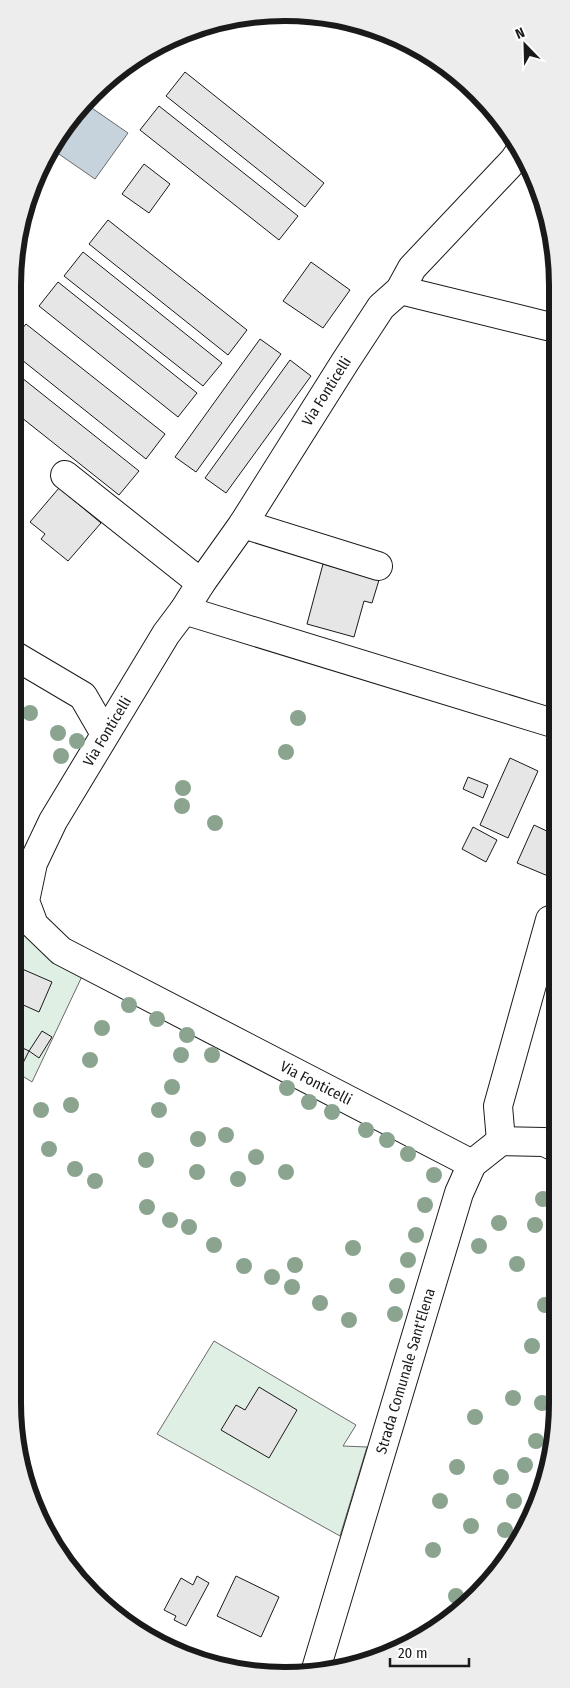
<svg xmlns="http://www.w3.org/2000/svg" width="570" height="1688" font-family="'Fira Sans Condensed',sans-serif">
	<rect width="100%" height="100%" fill="#fff"/>
	<!-- green -->
	<path fill="#e0efe3" stroke="#6a6a6a" d="M16,905L85,970L32,1082L13,1070L12,911Z
		M214,1341L356,1425L343,1446L367,1447L340,1536L157,1434Z"/>
	<!-- water -->
	<path fill="#c6d2dc" stroke="#6a6a6a" d="M86,104L128,133L95,179L53,150L69,119Z"/>
	<!-- building -->
	<path fill="#e6e6e6" stroke="#1a1a1a" d="M185,72L324,183L305,207L166,96Z
		M159,106L298,216L279,240L140,130Z
		M144,164L170,184L149,213L122,194Z
		M108,220L247,330L228,355L89,244Z
		M83,252L222,363L203,386L64,276Z
		M311,262L350,290L323,328L283,301Z
		M58,282L197,393L178,417L39,306Z
		M26,324L165,434L146,459L12,352V341Z
		M260,339L281,354L196,472L175,457Z
		M290,360L311,376L226,493L205,478Z
		M12,370L139,471L119,495L12,410Z
		M59,488L101,523L68,561L41,539L45,534L30,522Z
		M323,564L379,580L372,603L364,601L354,637L307,624Z
		M510,758L538,771L508,838L480,825Z
		M468,777L488,785L483,798L463,789Z
		M556,822V858L548,876L517,863L534,825L551,833Z
		M473,827L497,840L486,862L462,849Z
		M13,965L52,982L39,1012L12,1000Z
		M42,1031L52,1037L39,1058L29,1051Z
		M12,1043L29,1051L22,1065L12,1060Z
		M259,1387L297,1410L269,1458L221,1430L236,1405L245,1410Z
		M197,1576L209,1583L186,1626L174,1620L176,1616L164,1610L181,1578L193,1585Z
		M236,1576L279,1597L261,1637L217,1616Z"/>
	<g fill="none" stroke-linecap="round" stroke-linejoin="round">
		<!-- minor casing -->
		<g stroke="#1a1a1a" stroke-width="30">
			<g id="minor">
				<path d="M400,290L555,328"/>
				<path d="M65,475L201,583"/>
				<path d="M243,524L378,566"/>
				<path d="M184,610L556,724"/>
				<path d="M12,654L83,696L105,734"/>
				<path d="M501,1141L498,1106L550,920"/>
				<path id="s1" d="M472,1164L61,951L34,925L25,901L33,863L53,821L166,634L184,610L201,583L243,524L345,362L381,307L400,290L412,268L514,160L520,151"/>
				<path id="s2" d="M316,1669L459,1193L472,1164L501,1141L544,1142L557,1148"/>
			</g>
		</g>
		<!-- minor -->
		<use href="#minor" stroke="#fff" stroke-width="28"/>
	</g>
	<!-- trees -->
	<g fill="#8aa48f">
		<circle cx="30" cy="713" r="8"/>
		<circle cx="298" cy="718" r="8"/>
		<circle cx="58" cy="733" r="8"/>
		<circle cx="77" cy="741" r="8"/>
		<circle cx="286" cy="752" r="8"/>
		<circle cx="61" cy="756" r="8"/>
		<circle cx="183" cy="788" r="8"/>
		<circle cx="182" cy="806" r="8"/>
		<circle cx="215" cy="823" r="8"/>
		<circle cx="129" cy="1005" r="8"/>
		<circle cx="157" cy="1019" r="8"/>
		<circle cx="102" cy="1028" r="8"/>
		<circle cx="187" cy="1035" r="8"/>
		<circle cx="181" cy="1055" r="8"/>
		<circle cx="212" cy="1055" r="8"/>
		<circle cx="90" cy="1060" r="8"/>
		<circle cx="172" cy="1087" r="8"/>
		<circle cx="287" cy="1088" r="8"/>
		<circle cx="309" cy="1102" r="8"/>
		<circle cx="71" cy="1105" r="8"/>
		<circle cx="41" cy="1110" r="8"/>
		<circle cx="159" cy="1110" r="8"/>
		<circle cx="332" cy="1112" r="8"/>
		<circle cx="366" cy="1130" r="8"/>
		<circle cx="226" cy="1135" r="8"/>
		<circle cx="198" cy="1139" r="8"/>
		<circle cx="387" cy="1140" r="8"/>
		<circle cx="49" cy="1149" r="8"/>
		<circle cx="408" cy="1154" r="8"/>
		<circle cx="256" cy="1157" r="8"/>
		<circle cx="146" cy="1160" r="8"/>
		<circle cx="75" cy="1169" r="8"/>
		<circle cx="197" cy="1172" r="8"/>
		<circle cx="286" cy="1172" r="8"/>
		<circle cx="434" cy="1175" r="8"/>
		<circle cx="238" cy="1179" r="8"/>
		<circle cx="95" cy="1181" r="8"/>
		<circle cx="543" cy="1199" r="8"/>
		<circle cx="425" cy="1205" r="8"/>
		<circle cx="147" cy="1207" r="8"/>
		<circle cx="170" cy="1220" r="8"/>
		<circle cx="499" cy="1223" r="8"/>
		<circle cx="535" cy="1225" r="8"/>
		<circle cx="189" cy="1227" r="8"/>
		<circle cx="416" cy="1235" r="8"/>
		<circle cx="214" cy="1245" r="8"/>
		<circle cx="479" cy="1246" r="8"/>
		<circle cx="353" cy="1248" r="8"/>
		<circle cx="408" cy="1260" r="8"/>
		<circle cx="517" cy="1264" r="8"/>
		<circle cx="295" cy="1265" r="8"/>
		<circle cx="244" cy="1266" r="8"/>
		<circle cx="272" cy="1277" r="8"/>
		<circle cx="397" cy="1286" r="8"/>
		<circle cx="292" cy="1287" r="8"/>
		<circle cx="320" cy="1303" r="8"/>
		<circle cx="545" cy="1305" r="8"/>
		<circle cx="395" cy="1314" r="8"/>
		<circle cx="349" cy="1320" r="8"/>
		<circle cx="532" cy="1346" r="8"/>
		<circle cx="513" cy="1398" r="8"/>
		<circle cx="542" cy="1403" r="8"/>
		<circle cx="475" cy="1417" r="8"/>
		<circle cx="536" cy="1441" r="8"/>
		<circle cx="525" cy="1465" r="8"/>
		<circle cx="457" cy="1467" r="8"/>
		<circle cx="501" cy="1477" r="8"/>
		<circle cx="440" cy="1501" r="8"/>
		<circle cx="514" cy="1501" r="8"/>
		<circle cx="471" cy="1526" r="8"/>
		<circle cx="505" cy="1530" r="8"/>
		<circle cx="433" cy="1550" r="8"/>
		<circle cx="456" cy="1596" r="8"/>
	</g>
	<g text-anchor="middle" stroke-width="4" stroke-linejoin="round" paint-order="stroke">
		<!-- street labels -->
		<g font-size="15" fill="#1a1a1a" stroke="#fff">
			<text dy="5" stroke="none"><textPath href="#s1" startOffset="1121">Via Fonticelli</textPath></text>
			<text dy="5" stroke="none"><textPath href="#s1" startOffset="716">Via Fonticelli</textPath></text>
			<text transform="translate(316 1083) rotate(27)" y="5">Via Fonticelli</text>
			<text dy="5" stroke="none"><textPath href="#s2" startOffset="311">Strada Comunale Sant'Elena</textPath></text>
		</g>
	</g>
	<!-- crop -->
	<path d="M0 0H570V1688H0ZM285 21H285A264 264 0 0 1 549 285V1403A264 264 0 0 1 285 1667H285A264 264 0 0 1 21 1403V285A264 264 0 0 1 285 21Z" fill="#ededed" fill-rule="evenodd"/>
	<path fill="none" stroke="#1a1a1a" stroke-width="6" d="M285 21H285A264 264 0 0 1 549 285V1403A264 264 0 0 1 285 1667H285A264 264 0 0 1 21 1403V285A264 264 0 0 1 285 21Z"/>
	<!-- north arrow -->
	<g transform="translate(525 45) rotate(337)" stroke="#ffffff" stroke-width="4" paint-order="stroke">
	<path d="M0-4L9 19L0 12L-9 19Z" fill="#1a1a1a"/>
	<text y="-8" font-size="14" font-weight="bold" text-anchor="middle" fill="#1a1a1a">N</text>
	</g>
	<!-- scale -->
	<path d="M390 1658v8h79v-8" fill="none" stroke="#1a1a1a" stroke-width="2.5"/>
	<text x="398" y="1658" font-size="15" fill="#1a1a1a" stroke="#ffffff" stroke-width="4" paint-order="stroke">20 m</text>
</svg>
